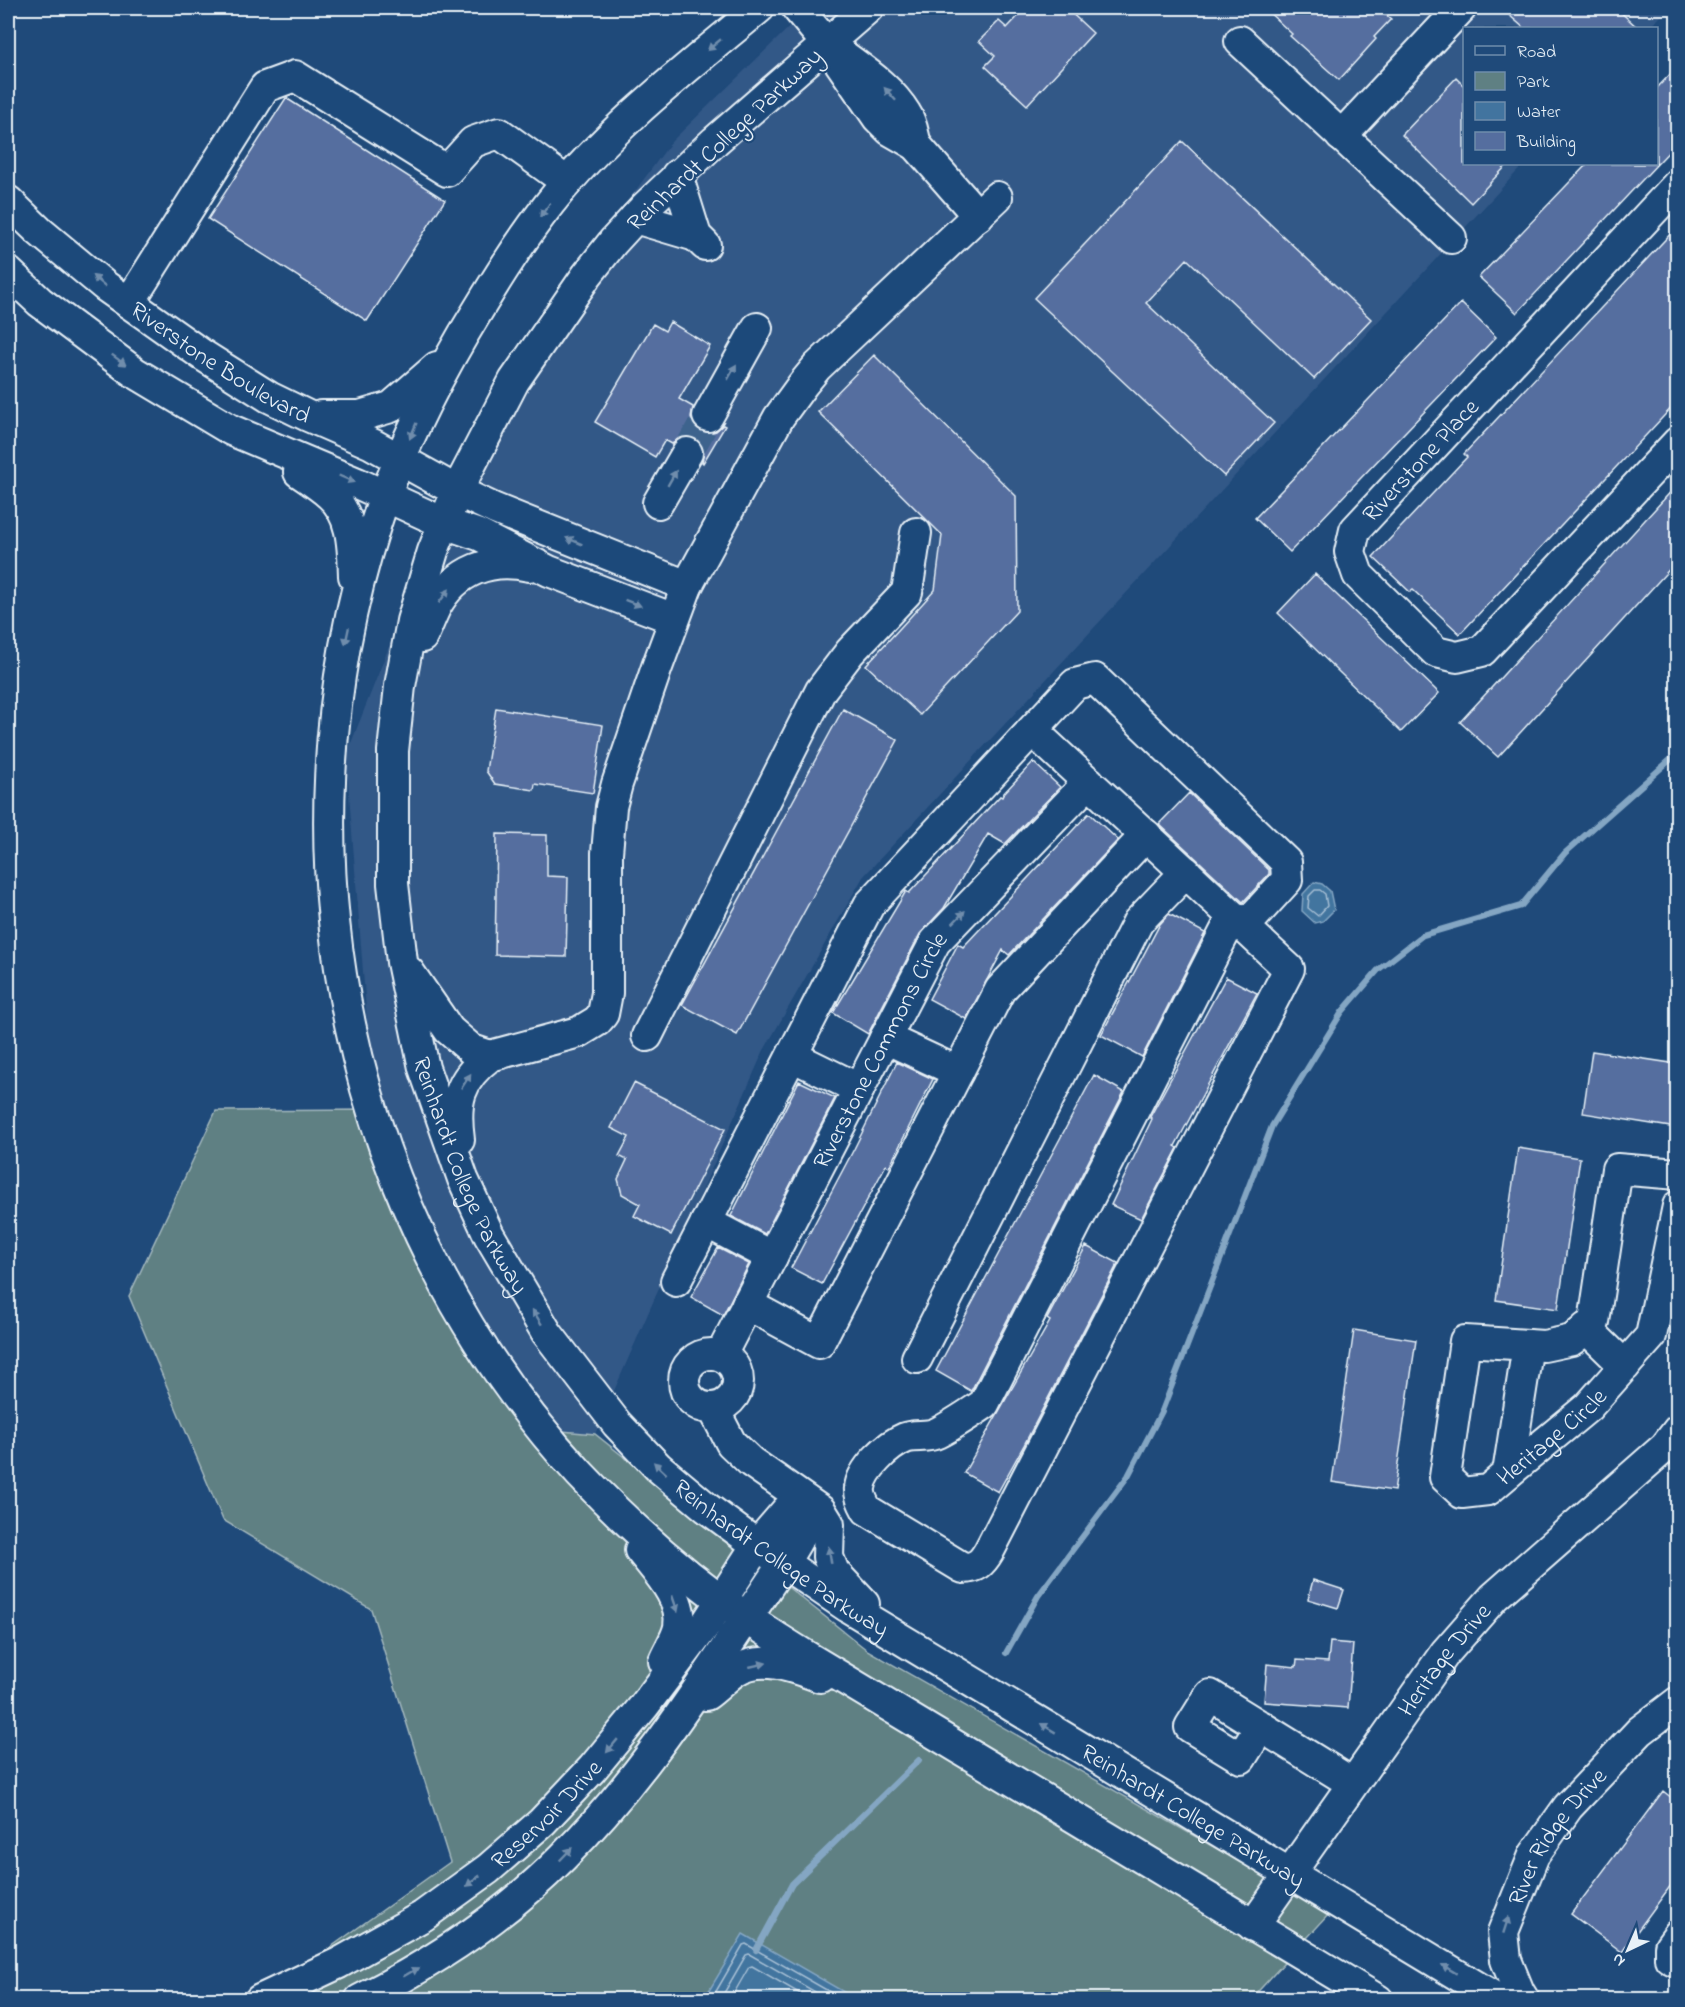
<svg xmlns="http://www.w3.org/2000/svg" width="1685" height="2007" font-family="'Indie Flower',sans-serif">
	<rect width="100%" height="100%" fill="#1f4a7a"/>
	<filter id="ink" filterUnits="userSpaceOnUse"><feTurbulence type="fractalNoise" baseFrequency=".0167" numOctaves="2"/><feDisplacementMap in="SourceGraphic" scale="12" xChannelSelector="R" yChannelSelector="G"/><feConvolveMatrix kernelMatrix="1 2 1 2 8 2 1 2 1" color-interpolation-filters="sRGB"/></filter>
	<g filter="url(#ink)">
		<!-- built -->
		<path fill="#335887" d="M809,8H1669L1649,28H1464V164H1524L863,877L763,1052L595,1434L540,1429L449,1297L374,1110L346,756L491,387L672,141Z"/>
		<!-- green -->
		<path fill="#5f8083" stroke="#a4b8be" stroke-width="1.5" d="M374,1110L449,1297L539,1429L595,1434L867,1650L1330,1913L1251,1999H258L450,1862L371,1609L223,1520L129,1296L216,1111Z"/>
		<!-- water -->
		<path fill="#42749f" stroke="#84a6c3" stroke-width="1.5" d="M1314,882L1322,884L1330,891L1334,910L1323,921L1315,923L1302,911L1303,894Z
			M743,1934L856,1999H704Z"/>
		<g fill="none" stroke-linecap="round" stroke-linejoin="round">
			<!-- shore -->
			<path stroke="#a6bfd4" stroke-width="1.5" d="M1315,890H1320L1325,894L1327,906L1318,916L1308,908L1309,896Z
				M711,2000L743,1945L746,1944L844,2000
				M720,2000L746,1955L749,1954L829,2000
				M730,2000L749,1967L752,1966L811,2000"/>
			<!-- stream -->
			<path stroke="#84a6c3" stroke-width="6" d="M1006,1653L1038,1596L1128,1476L1162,1411L1272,1126L1342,1012L1378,970L1423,935L1521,906L1565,853L1678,753
				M756,1950L792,1884L919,1760"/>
		</g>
		<!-- building -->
		<path fill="#556e9f" stroke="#e8f1f8" stroke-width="1.5" d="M1026,8H1066L1093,33L1027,105L985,66L995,56L979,41L999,21L1007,28Z
			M1264,8H1378L1391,19L1374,37L1376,39L1339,80L1290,36L1292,34Z
			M1501,8H1616L1638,28H1524Z
			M1677,67V143L1517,313L1479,277L1587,164H1656V89Z
			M1456,78L1464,86V164H1508L1471,203L1402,135Z
			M286,98L445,200L367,321L208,219Z
			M1182,141L1371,319L1314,379L1187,259L1146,303L1274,423L1224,476L1034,298Z
			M1677,227V402L1460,634L1413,590L1410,592L1373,557L1467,457L1464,454Z
			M1461,303L1496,337L1290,552L1255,518Z
			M670,322L710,346L679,399L693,407L691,417L694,425L699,431L709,433L716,431L723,425L725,426L703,463L702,462L704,452L702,445L695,438L688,436L679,438L672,444L665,440L655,457L595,422L653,324L665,331Z
			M874,355L1016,496L1017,611L920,715L866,665L935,590L942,535L818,412Z
			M1677,485V561L1498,757L1460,722Z
			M1315,574L1439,693L1401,732L1278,613Z
			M496,708L603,725L593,793L535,784L534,790L495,784L486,771Z
			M843,709L898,740L737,1035L682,1005Z
			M1033,762L1060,787L1005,844L988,834L944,908L920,934L868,1034L833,1013L906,891L909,893L1000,796L1002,797L1004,793Z
			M1189,793L1269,870V874L1243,902L1159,824Z
			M1089,813L1118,840L1009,955L1003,950L966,1019L929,999L958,944L963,947Z
			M497,834L547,835V876L568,877L566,957L495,955Z
			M1169,914L1205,933L1142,1057L1101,1035L1160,924Z
			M1226,977L1257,993L1175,1146L1178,1148L1141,1219L1111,1205L1152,1119L1150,1117Z
			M1592,1051L1677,1064V1128L1583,1113Z
			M897,1062L933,1079L889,1167L886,1165L822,1284L791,1268L854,1149Z
			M1094,1075L1124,1092L971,1391L936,1371Z
			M799,1081L835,1098L765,1234L731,1216Z
			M634,1083L725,1129L671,1235L634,1216L640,1204L622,1194L618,1179L627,1160L619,1156L629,1137L611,1128Z
			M1518,1148L1580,1158L1558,1309L1496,1300Z
			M1086,1246L1118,1263L1024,1445L998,1492L964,1473L1050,1321L1047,1319Z
			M718,1248L749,1264L723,1315L691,1297Z
			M1354,1330L1416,1340L1394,1491L1332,1482Z
			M1313,1580L1344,1590L1338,1608L1308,1599Z
			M1330,1642L1353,1644L1348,1708L1264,1702L1267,1664L1296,1667L1297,1660L1328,1662Z
			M1663,1791L1677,1802V1877L1622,1952L1571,1914Z"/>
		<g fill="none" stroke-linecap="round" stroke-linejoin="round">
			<!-- minor-tunnel -->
			<path stroke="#3d638d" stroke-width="30" stroke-dasharray="30 15" stroke-linecap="butt" d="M687,453L708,416"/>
			<!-- minor casing -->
			<g stroke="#e8f1f8" stroke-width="34">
				<g id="minor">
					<path d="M759,8C686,69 609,128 550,203C517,245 490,290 463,335C428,395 397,457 376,523C270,851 346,1220 580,1474C630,1527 684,1575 744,1616C766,1631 788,1645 811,1659L1378,2000"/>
					<path d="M797,8L827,44L878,118L890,130L916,145L978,216"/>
					<path id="s1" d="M868,8L715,141L646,206L613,242L587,275L514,381L457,491L433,551L412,621L400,686L393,751V884L402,962L424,1068L463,1179L489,1235L547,1333L617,1424L658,1467L707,1508L757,1545L848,1607L1499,2000"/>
					<path d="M1240,41L1451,238"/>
					<path d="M844,56C867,73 891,89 906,114C912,123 913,134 916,145"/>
					<path d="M1341,136L1461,8"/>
					<path d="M677,175L696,236L705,245"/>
					<path d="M1678,184L1355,530L1350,552L1358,575L1436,652L1457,657L1482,651L1678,442"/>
					<path id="s2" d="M8,201L39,231L105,286L204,356L269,397L308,416L372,444L457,491L495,509L687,586"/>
					<path d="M635,218L696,236"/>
					<path d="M8,272L40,302L134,372L231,430L357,483L444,523L479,535L549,571L674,619"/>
					<path d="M129,303L265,87L295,76L447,171L473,142L499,133L567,182"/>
					<path d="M321,416H360L391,407L437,367"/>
					<path d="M708,416L757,328"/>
					<path d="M299,472C309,479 320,486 329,494C353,514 353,547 354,576"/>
					<path d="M658,503L687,453"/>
					<path d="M422,637C427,627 431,616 436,606C456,570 491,557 529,566"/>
					<path d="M1033,731C1119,810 1204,889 1289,969L989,1551C982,1563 977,1568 963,1568L867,1510C863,1503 859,1495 860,1488C862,1469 888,1445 905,1438C915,1434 927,1438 937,1433C953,1425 969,1414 984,1404L1233,916"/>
					<path d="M409,972L449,1030L472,1050L490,1056"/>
					<path d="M647,1036L821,690L850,652L907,592L916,533"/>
					<path d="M885,1038L958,1072"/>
					<path d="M792,1056L859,1089"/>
					<path d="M459,1140C454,1103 458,1080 490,1056L579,1032L597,1021L603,1014L607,993V853L611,807L617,784L657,667L687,586L779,417L803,384L817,367L997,197"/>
					<path id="s3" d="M1678,1174L1617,1169L1594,1322L1572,1340L1544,1346L1465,1341L1445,1477L1462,1493L1488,1490L1508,1473L1588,1407L1651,1336L1678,1206"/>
					<path d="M706,1222L772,1257"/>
					<path d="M676,1281L869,905L1075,684L1095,679L1286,862L1287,880L1244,927"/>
					<path d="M747,1304L819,1343L1000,990L1146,835"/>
					<path d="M1586,1328L1625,1366"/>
					<circle cx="711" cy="1381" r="27"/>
					<path id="s4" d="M721,1355L935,942L1089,782"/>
					<path d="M917,1358L1138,922L1186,872"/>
					<path d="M713,1408L731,1443L751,1462L821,1511L829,1524L828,1557L834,1572L864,1604"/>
					<path d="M1508,1473L1528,1345"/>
					<path d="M640,1550C656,1571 684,1598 679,1627C677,1638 668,1651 664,1661"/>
					<path d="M706,1695C716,1688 725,1678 735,1671C761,1654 793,1667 820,1677"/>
					<path d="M1261,1726L1241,1758L1190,1727L1210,1695L1352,1783"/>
					<path id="s5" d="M1253,1926L1445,1653L1494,1597L1665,1447L1678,1430"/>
					<path d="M1678,1935L1670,1946V1958L1678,1962"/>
					<path id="s6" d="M260,2000L339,1963L423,1916L488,1869L542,1822L592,1769L644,1706L706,1624L757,1545L787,1510L806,1501C806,1508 807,1517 806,1524C804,1531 798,1538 795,1544C778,1573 759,1600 740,1627C686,1708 632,1788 563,1857C505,1916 433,1963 360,2000"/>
					<path id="s7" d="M1524,2000L1519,1992L1506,1960L1503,1932L1534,1855L1568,1807L1640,1731L1678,1702"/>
				</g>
			</g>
			<!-- minor -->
			<use href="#minor" stroke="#1f4a7a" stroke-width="30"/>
		</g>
		<!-- one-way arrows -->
		<defs><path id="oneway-solid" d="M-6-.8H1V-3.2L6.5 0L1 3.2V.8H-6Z" transform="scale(1.5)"/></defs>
		<g fill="#6f8dac">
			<use href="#oneway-solid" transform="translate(714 45) rotate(140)"/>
			<use href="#oneway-solid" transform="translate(890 94) rotate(-132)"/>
			<use href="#oneway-solid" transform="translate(545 210) rotate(127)"/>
			<use href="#oneway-solid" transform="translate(99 281) rotate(-141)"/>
			<use href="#oneway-solid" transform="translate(119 360) rotate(37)"/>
			<use href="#oneway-solid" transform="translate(732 372) rotate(-60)"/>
			<use href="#oneway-solid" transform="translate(413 431) rotate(113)"/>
			<use href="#oneway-solid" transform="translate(672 478) rotate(-60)"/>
			<use href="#oneway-solid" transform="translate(347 479) rotate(23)"/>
			<use href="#oneway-solid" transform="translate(574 541) rotate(-158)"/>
			<use href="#oneway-solid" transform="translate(444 596) rotate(-53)"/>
			<use href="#oneway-solid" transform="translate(633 603) rotate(21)"/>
			<use href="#oneway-solid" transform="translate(347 636) rotate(102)"/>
			<use href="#oneway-solid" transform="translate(959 917) rotate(-46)"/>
			<use href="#oneway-solid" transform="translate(466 1081) rotate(-57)"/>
			<use href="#oneway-solid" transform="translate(537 1317) rotate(-122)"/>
			<use href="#oneway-solid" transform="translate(660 1468) rotate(-137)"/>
			<use href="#oneway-solid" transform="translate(830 1555) rotate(-99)"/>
			<use href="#oneway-solid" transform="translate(675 1604) rotate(71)"/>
			<use href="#oneway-solid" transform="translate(758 1665) rotate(-13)"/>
			<use href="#oneway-solid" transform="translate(1048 1728) rotate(-149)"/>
			<use href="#oneway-solid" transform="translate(612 1746) rotate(130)"/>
			<use href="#oneway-solid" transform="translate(566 1854) rotate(-46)"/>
			<use href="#oneway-solid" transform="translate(473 1881) rotate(142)"/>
			<use href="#oneway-solid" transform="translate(1506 1925) rotate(-72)"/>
			<use href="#oneway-solid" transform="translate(1449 1969) rotate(-149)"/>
			<use href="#oneway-solid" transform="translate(411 1972) rotate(-30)"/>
		</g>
	</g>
	<g text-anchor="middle" stroke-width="4.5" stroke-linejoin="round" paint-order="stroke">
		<!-- street labels -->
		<g font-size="24" fill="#e8f1f8" stroke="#1f4a7a">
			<text transform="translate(724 139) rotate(-43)" y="8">Reinhardt College Parkway</text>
			<text dy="8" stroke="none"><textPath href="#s2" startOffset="268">Riverstone Boulevard</textPath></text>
			<text transform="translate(1420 460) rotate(-47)" y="8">Riverstone Place</text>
			<text dy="8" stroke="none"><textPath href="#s4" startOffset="344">Riverstone Commons Circle</textPath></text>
			<text dy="8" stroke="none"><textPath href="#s1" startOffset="1347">Reinhardt College Parkway</textPath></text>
			<text dy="8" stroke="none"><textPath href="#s3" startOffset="622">Heritage Circle</textPath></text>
			<text dy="8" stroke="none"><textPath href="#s1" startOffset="1851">Reinhardt College Parkway</textPath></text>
			<text dy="8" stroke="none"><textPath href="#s5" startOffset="328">Heritage Drive</textPath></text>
			<text dy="8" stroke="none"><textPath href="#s6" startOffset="344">Reservoir Drive</textPath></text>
			<text dy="8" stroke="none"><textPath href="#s1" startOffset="2337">Reinhardt College Parkway</textPath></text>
			<text dy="8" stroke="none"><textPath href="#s7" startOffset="183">River Ridge Drive</textPath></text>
		</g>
	</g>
	<!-- margin -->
	<rect width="1685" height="2007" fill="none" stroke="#1f4a7a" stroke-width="30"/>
	<rect x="15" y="15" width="1655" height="1977" fill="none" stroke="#e8f1f8" stroke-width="2" filter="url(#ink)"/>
	<!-- legend -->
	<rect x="1463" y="27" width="195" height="138" fill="#1f4a7a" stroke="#6f8dac" stroke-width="1.5"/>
	<rect x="1475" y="46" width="30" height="9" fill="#1f4a7a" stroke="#6f8dac" stroke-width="1.5"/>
	<text x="1517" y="57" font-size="18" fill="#e8f1f8">Road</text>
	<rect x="1475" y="72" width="30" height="18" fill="#5f8083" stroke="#6f8dac" stroke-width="1.5"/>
	<text x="1517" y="87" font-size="18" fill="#e8f1f8">Park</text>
	<rect x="1475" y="102" width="30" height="18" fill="#42749f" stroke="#6f8dac" stroke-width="1.5"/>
	<text x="1517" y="117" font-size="18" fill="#e8f1f8">Water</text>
	<rect x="1475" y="132" width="30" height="18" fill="#556e9f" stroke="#6f8dac" stroke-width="1.5"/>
	<text x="1517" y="147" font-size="18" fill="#e8f1f8">Building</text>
	<!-- north arrow -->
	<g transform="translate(1628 1950) rotate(224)" stroke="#1f4a7a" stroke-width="4.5" paint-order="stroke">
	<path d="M0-4.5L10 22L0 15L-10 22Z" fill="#e8f1f8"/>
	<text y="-9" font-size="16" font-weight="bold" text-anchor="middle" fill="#e8f1f8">N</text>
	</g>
</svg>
